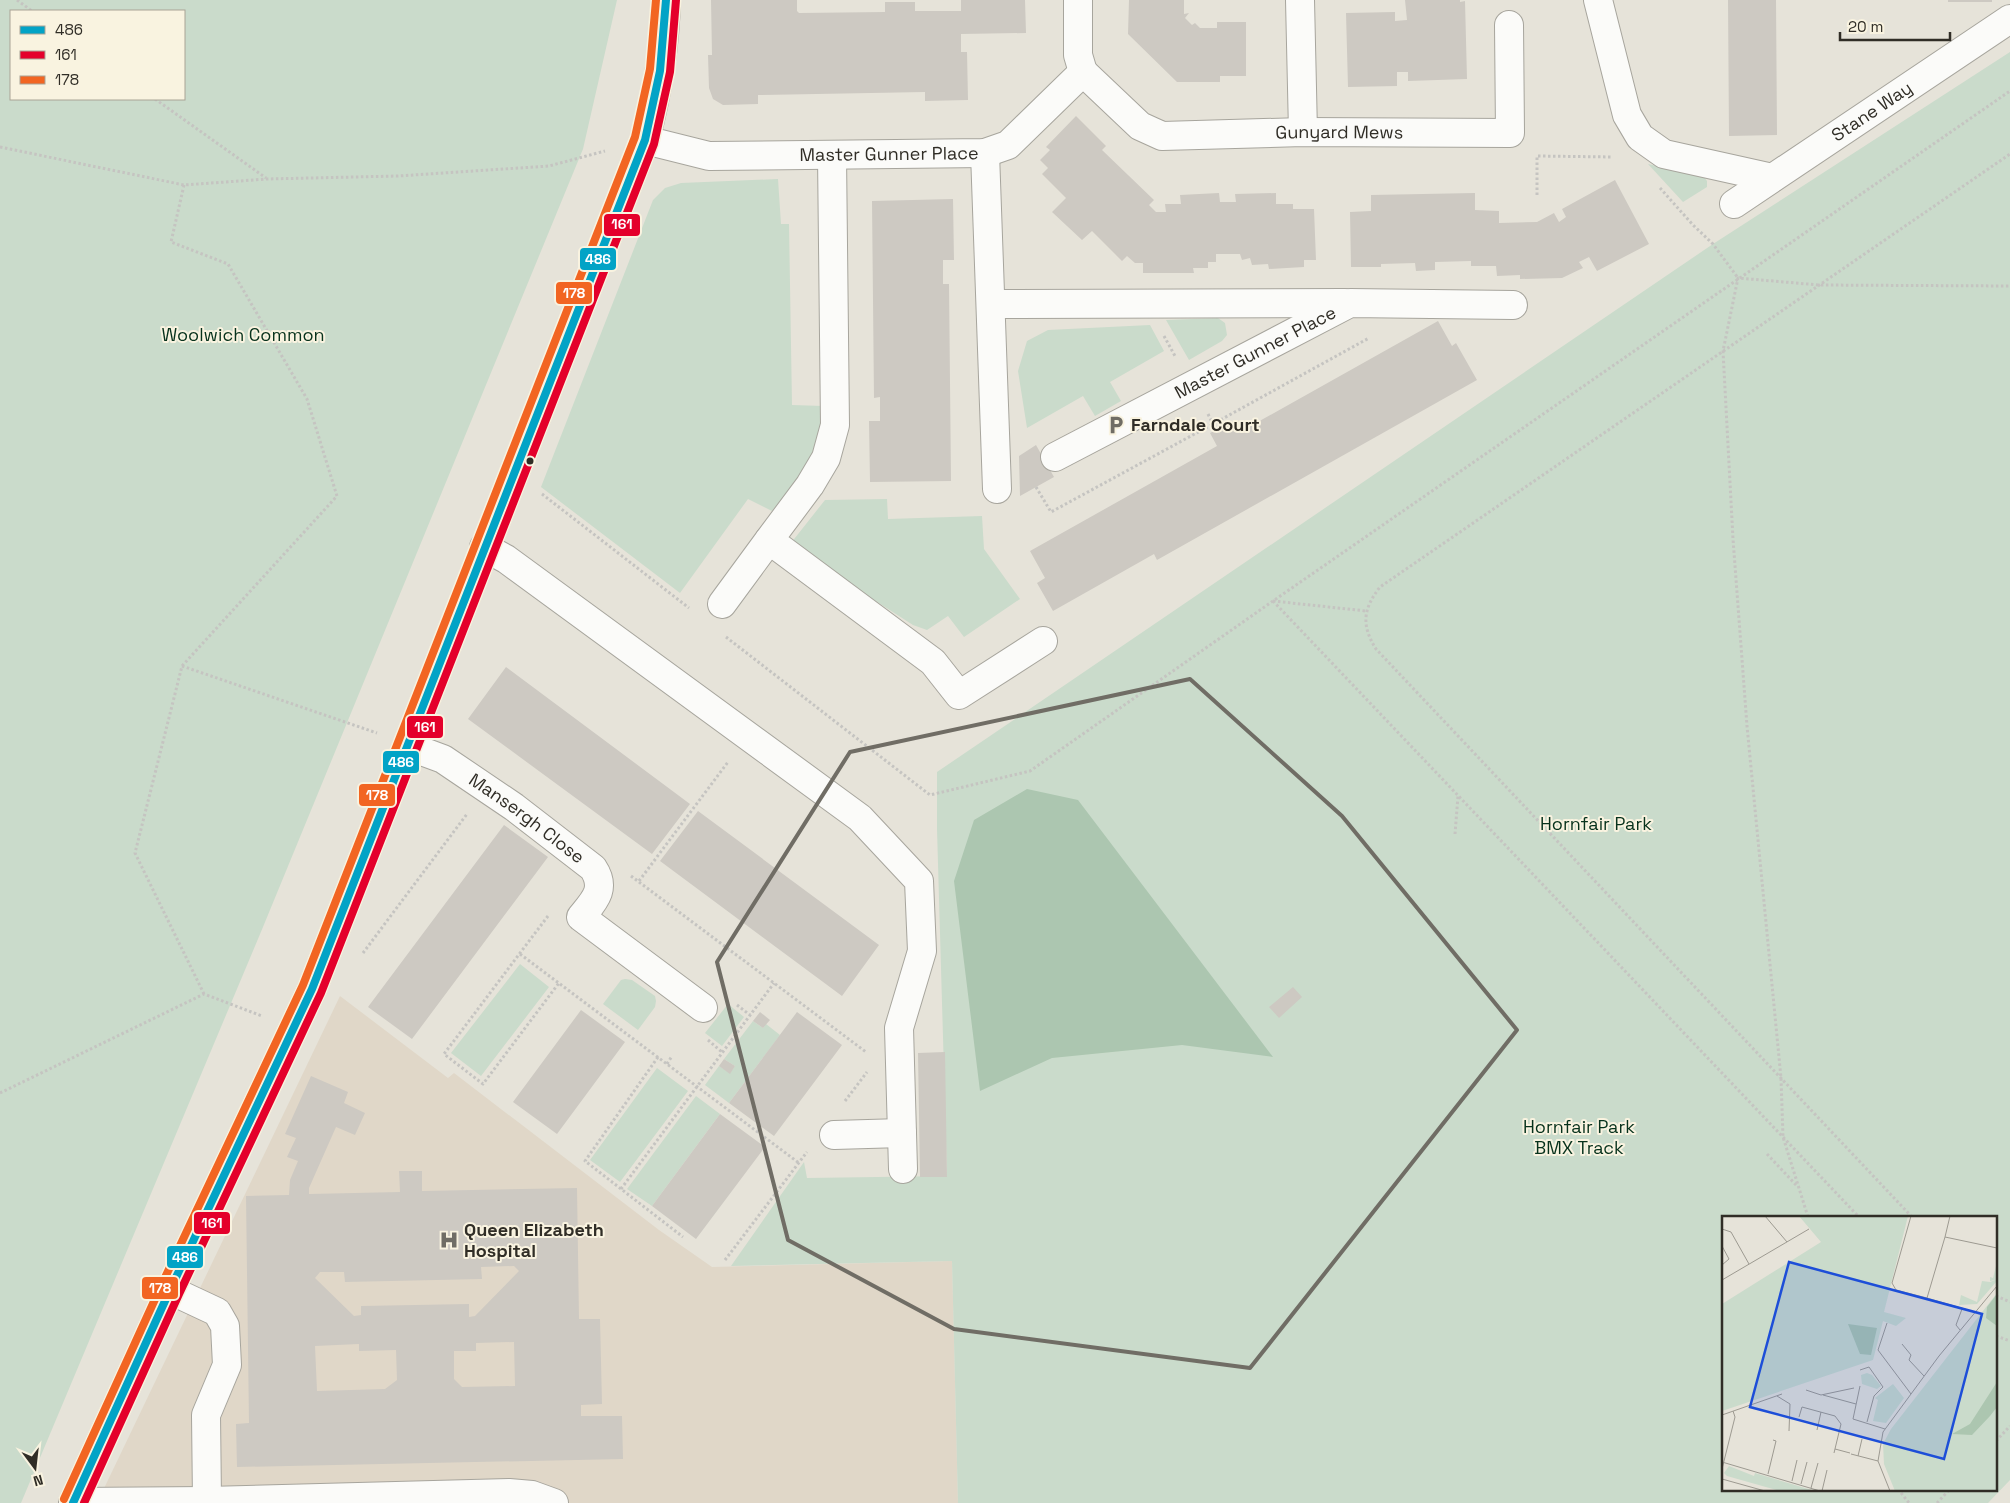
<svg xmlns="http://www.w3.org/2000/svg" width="2010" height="1503" font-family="'Space Grotesk',sans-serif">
	<rect width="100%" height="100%" fill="#e6e3d9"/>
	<!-- medical -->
	<path fill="#e0d7c8" d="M340,996L448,1078L454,1073L659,1230L712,1267L952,1261L958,1503H97Z"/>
	<!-- green -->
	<path fill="#cadbcb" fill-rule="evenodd" d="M0,0H617L583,149L263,927L21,1503H0ZM11,11H184V99H11Z
		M2010,52V1480L1988,1503H958L952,1261L731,1266L804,1162L807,1178L947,1176L937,829V772L1713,244ZM1724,1217H1996V1489H1724Z
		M1648,164L1704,177L1707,181V187L1683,202Z
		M778,179L781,224H789L792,405L823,406L817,444L801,477L772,511L748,499L680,593L541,487L653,200L665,188L681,183Z
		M1218,318L1225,323L1227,335L1222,341L1189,360L1166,320Z
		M1150,325L1164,351L1110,382L1121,401L1095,416L1083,396L1027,428L1018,371L1027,341L1048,330Z
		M887,499L888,519L982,516L984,549L1020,599L964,637L948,616L927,630L913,625L807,557L791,543L825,500Z
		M520,964L549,987L481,1076L451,1053Z
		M625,979L632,980L655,996L656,1001L655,1007L638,1030L603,1004L621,980Z
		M728,1004L744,1017L722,1046L705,1033Z
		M753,1021L763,1028L766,1024L780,1035L729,1103L705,1085L719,1066L730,1073L735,1066L724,1059Z
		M657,1068L688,1091L620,1182L590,1160Z
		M696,1096L720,1114L652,1206L627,1189Z"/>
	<!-- forest -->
	<path fill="#acc6b0" d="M1027,789L1078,800L1273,1057L1182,1045L1052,1058L980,1091L954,881L974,820Z"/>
	<!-- building -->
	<path fill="#cdc9c2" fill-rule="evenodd" d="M711,0H797V11L799,13L885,12V2H915V11H961V0H1025L1026,33L961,34V52H967L968,100L925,101V92L758,95V104L723,105L713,99L709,88L708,55H712Z
		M1129,0H1184V14L1189,13L1185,18L1192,25L1195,23L1200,28H1217V22H1246V76H1220V82H1177L1128,34Z
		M1405,0H1460V2L1465,1L1467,79L1408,81V72H1397V86L1348,87L1346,13L1395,12V21L1407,20Z
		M1728,0H1776L1777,135L1729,136Z
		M1948,0H1992V2H1948Z
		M1076,116L1106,146L1102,150L1154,200L1149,205L1156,212H1166L1165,204H1181L1180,195L1219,193L1220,202H1236L1235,194L1276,193V204H1293V209H1314L1316,260H1304V267L1269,269L1268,264L1252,265L1250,258L1242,260L1240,254H1216V262H1208V268H1193L1194,273H1143V263H1135L1127,256L1122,261L1092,231L1082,240L1052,212L1066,198L1042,174L1048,168L1040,160L1050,150L1046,147Z
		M1615,180L1649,244L1597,271L1589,257L1579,262L1583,268L1562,278L1520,279V275L1497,276L1496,266H1471V261L1435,262V270L1416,271L1415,263L1381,264V267H1351L1350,212L1371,211V195L1475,193V210L1499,211V223L1537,222L1554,213L1559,222L1566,217L1562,209Z
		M953,199L954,260H943V284H949L951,481L870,482L869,421H880V397L874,398L872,201Z
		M1438,321L1452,346L1456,343L1477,380L1157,560L1154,554L1053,611L1037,583L1045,578L1030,551L1217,446L1210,433L1234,421L1240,432Z
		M1036,445L1054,477L1020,496L1019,456Z
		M506,667L690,804L652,854L468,719Z
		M698,811L879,945L842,996L660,861Z
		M504,825L548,857L412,1039L368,1007Z
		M1293,987L1302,997L1279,1018L1269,1007Z
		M581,1010L625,1042L557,1134L513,1102Z
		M760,1012L770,1020L763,1028L753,1021Z
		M797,1012L842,1045L774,1136L729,1103Z
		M945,1052L947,1177H920L918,1053Z
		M724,1059L735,1066L730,1074L719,1066Z
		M311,1076L348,1092L344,1103L365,1113L355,1135L336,1127L309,1188V1194L400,1192L399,1171H422V1191L577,1188L579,1319H600L602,1404L581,1405V1416H622L623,1459L237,1467L236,1424L249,1423L246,1196L289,1195L290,1180L298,1161L287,1157L296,1138L285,1134ZM514,1266L519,1271L475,1316L469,1317V1304L361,1306V1315L354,1316L315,1278L320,1272H344L345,1282L482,1279L481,1267ZM514,1342L515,1386L462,1387L454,1379V1351H476V1343ZM359,1344V1351L396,1350L397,1380L385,1389L317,1391L315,1346Z
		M720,1114L765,1147L696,1239L652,1206Z"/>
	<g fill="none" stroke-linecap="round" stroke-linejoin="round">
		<!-- minor casing -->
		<g stroke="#a7a59d" stroke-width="30">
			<g id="minor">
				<path d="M1078,0V55L1083,72"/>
				<path d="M1300,0L1303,132"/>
				<path d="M1598,0L1627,115L1640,137L1664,154L1772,178"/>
				<path id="s1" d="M1083,72L1140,126L1162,136L1303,132L1510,133L1509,25"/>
				<path id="s2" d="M645,140L709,156L985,153L1008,145L1083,72"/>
				<path d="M985,153L997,489"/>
				<path d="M832,155L835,425L826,458L810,485L769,540L933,662L959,695L1043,641"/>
				<path id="s3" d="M1734,204L2010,19"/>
				<path d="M991,304L1345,303"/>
				<path id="s4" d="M1055,457L1350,303L1513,305"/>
				<path d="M484,547L506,559L860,818L919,881L922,951L899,1028L903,1169"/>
				<path d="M722,604L769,540"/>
				<path id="s5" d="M408,746L443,759L514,807L593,868C607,889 594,901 581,917L703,1008"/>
				<path d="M834,1135L902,1133"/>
				<path d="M170,1290L217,1312L225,1326L227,1365L206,1415L207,1501"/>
				<path d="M74,1502L207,1501L509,1493L532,1495L554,1503"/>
				<path d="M73,1503L170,1290L312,989L645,140C657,94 665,48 666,0"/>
			</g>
		</g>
		<!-- path -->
		<path stroke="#c5c4c1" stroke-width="3" stroke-dasharray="2.5 2.5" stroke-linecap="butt" d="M17,0L32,11
			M155,99L266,178
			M0,147L184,185L267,179L398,176L549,166L605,151
			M184,185L171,242L228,264L307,399L337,496L182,666L135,853L204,994
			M1660,188L1693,225L1713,244L1738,278
			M1537,195V156L1613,157
			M1164,336L1175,356
			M1208,414L1213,424L1369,338
			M1036,487L1051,512L1213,424
			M542,494L689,608
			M1273,601L1859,1217
			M1273,601L1366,611
			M726,637L930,795L1030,771L1273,601L2010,91
			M182,666L377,733
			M1455,834L1458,796
			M631,876L866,1052
			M639,881L728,762
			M548,916L444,1054L483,1084L559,983
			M363,953L467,814
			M520,954L799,1163
			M737,1005L750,1015
			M708,1040L723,1053
			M658,1057L585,1161L683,1237
			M667,1064L672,1056
			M0,1093L204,994L262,1016
			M845,1101L867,1072
			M1767,1154L1797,1186
			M621,1189L774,983
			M1808,1217L1783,1137L1781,1078L1747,726L1733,539L1723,351L1738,278L1819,285L2010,286
			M1912,1217L1376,649C1361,625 1363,609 1380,587L2010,154
			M725,1260L807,1152
			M1996,1296L2010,1302
			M1996,1336L2010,1341
			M1996,1441L2010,1426
			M1898,1489L1909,1503
			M1937,1503L1950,1489"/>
		<!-- minor -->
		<use href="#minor" stroke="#fbfbf9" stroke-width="28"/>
		<!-- bus-1 casing -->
		<g stroke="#f9f3e0" stroke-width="11">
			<path id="bus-1" d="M73,1503L170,1290L312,989L645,140L660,71L666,0"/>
		</g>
		<!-- bus-2 casing -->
		<g stroke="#f9f3e0" stroke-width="11">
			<path id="bus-2" d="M84,1503L179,1294L321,993L654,144L670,72L676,0"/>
		</g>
		<!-- bus-3 casing -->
		<g stroke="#f9f3e0" stroke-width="11">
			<path id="bus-3" d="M64,1499L161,1286L303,985L635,137L650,69L656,0"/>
		</g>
		<!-- bus-1 -->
		<use href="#bus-1" stroke="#02a3c6" stroke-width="8"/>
		<!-- bus-2 -->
		<use href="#bus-2" stroke="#e4002b" stroke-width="8"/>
		<!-- bus-3 -->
		<use href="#bus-3" stroke="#f26522" stroke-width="8"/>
	</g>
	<!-- marked area -->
	<path fill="none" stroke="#706d65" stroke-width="4" stroke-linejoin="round" d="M1190,679L1342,816L1517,1030L1250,1368L954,1329L788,1240L717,962L850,752Z"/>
	<!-- icons -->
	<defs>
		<g id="parking-bare" transform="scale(1.5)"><path d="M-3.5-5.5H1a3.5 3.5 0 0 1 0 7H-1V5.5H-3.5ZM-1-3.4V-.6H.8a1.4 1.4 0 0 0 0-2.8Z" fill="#706d65" stroke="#f9f3e0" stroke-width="2.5" paint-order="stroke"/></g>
		<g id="hospital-bare" transform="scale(1.5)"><path d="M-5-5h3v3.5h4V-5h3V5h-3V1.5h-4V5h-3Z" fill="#706d65" stroke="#f9f3e0" stroke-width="2.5" paint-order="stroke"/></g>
	</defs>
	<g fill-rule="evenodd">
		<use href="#parking-bare" x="1116" y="425"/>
		<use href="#hospital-bare" x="449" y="1240"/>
	</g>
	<!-- markers -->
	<circle fill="#302d26" stroke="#f9f3e0" stroke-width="2" cx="530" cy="461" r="4.5"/>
	<g text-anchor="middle" stroke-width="4" stroke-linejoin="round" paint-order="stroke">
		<!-- street labels -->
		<g font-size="18" fill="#302d26" stroke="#f9f3e0">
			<text dy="6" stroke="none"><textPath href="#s3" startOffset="166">Stane Way</textPath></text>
			<text dy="6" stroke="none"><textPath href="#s1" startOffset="280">Gunyard Mews</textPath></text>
			<text dy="6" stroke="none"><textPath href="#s2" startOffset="246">Master Gunner Place</textPath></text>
			<text dy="6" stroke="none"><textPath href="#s4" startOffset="226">Master Gunner Place</textPath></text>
			<text dy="6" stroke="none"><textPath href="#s5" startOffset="140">Mansergh Close</textPath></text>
		</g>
		<!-- park labels -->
		<g font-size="18" fill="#07321c" stroke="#f9f3e0">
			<text x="243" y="341">Woolwich Common</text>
			<text x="1596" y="830">Hornfair Park</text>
			<text x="1579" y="1133">Hornfair Park<tspan x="1579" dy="21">BMX Track</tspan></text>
		</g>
		<!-- poi labels -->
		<g font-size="18" font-weight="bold" fill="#302d26" stroke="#f9f3e0" text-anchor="start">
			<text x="1131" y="431">Farndale Court</text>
			<text x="464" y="1236">Queen Elizabeth<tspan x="464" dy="21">Hospital</tspan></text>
		</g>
	</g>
	<!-- overview -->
	<g transform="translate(1722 1216)">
		<rect width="275" height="275" fill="#e6e3d9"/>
		<path d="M77,0H186L162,96L184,102L174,110L161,105L151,144L0,195V88L99,26ZM275,46V65L255,88L237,89L239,79L255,86L260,65L268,66L273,64L268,65V61L271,62ZM275,77V275H173L162,248L161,228L169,213ZM145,157L150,159L159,170L155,173L140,168L139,159ZM171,168L182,182L164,207L151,205L156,184L153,182ZM7,250L32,260L33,257L93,275H58L5,260L2,257Z" fill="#cadbcb"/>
		<path d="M275,78V110L264,102L265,91ZM126,108L155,112L149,139L138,138ZM275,166V191L268,200L250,219L230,218L248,208Z" fill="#acc6b0"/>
		<path fill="none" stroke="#9d9a91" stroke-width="1" d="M43,0L65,26M189,0L170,67L174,74L205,82L223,21M228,0L223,21L275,32M0,13L9,16L27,48M0,30L7,43L0,49M0,64L87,13M205,82L253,96M165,107L156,134L189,178M238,114L234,109L240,93M180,128L189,139L187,144L202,160M138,154L147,151L161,171L152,180L145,206M84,174L99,179L132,172M101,179L134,188M55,180L68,188L67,215M0,199L60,178M77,201L80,191L113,200L119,208M131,203L163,213M131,203L138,170M95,214L99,196M113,233L128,237M112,237L119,208M129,238L156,245M136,240L140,223M0,246L98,275M0,253L13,201L11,195M46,258L54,225L51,224M0,263L43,275M70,265L75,244M79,268L85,246M89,272L96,247M100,275L105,254M168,275L156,245L161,216L217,140L275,70"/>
		<path fill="#1d4ed8" fill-opacity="0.15" stroke="#1d4ed8" stroke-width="2.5" d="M67,46L260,98L222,243L28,191Z"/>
		<rect width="275" height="275" fill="none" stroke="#302d26" stroke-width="2.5"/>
	</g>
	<g stroke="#f9f3e0" stroke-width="2">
		<rect x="603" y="213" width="38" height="24" rx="5" fill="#e4002b"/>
		<rect x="579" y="247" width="38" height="24" rx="5" fill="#02a3c6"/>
		<rect x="555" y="281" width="38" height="24" rx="5" fill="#f26522"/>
		<rect x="406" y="715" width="38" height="24" rx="5" fill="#e4002b"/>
		<rect x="382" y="750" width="38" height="24" rx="5" fill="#02a3c6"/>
		<rect x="358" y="783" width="38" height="24" rx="5" fill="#f26522"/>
		<rect x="193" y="1211" width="38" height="24" rx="5" fill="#e4002b"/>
		<rect x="166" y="1245" width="38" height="24" rx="5" fill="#02a3c6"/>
		<rect x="141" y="1276" width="38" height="24" rx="5" fill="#f26522"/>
	</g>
	<g font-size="14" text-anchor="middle" font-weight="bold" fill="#fff">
		<text x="622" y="229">161</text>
		<text x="598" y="264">486</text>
		<text x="574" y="298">178</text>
		<text x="425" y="732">161</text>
		<text x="401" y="767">486</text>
		<text x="377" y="800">178</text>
		<text x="212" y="1228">161</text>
		<text x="185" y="1262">486</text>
		<text x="160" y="1293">178</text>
	</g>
	<!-- legend -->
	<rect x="10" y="10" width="175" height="90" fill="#f9f3e0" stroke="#a9a496"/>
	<rect x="20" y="26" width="25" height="8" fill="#02a3c6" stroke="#a9a496"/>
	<text x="55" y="35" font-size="15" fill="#302d26">486</text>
	<rect x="20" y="51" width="25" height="8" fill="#e4002b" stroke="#a9a496"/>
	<text x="55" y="60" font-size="15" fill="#302d26">161</text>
	<rect x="20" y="76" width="25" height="8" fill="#f26522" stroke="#a9a496"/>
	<text x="55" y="85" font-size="15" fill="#302d26">178</text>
	<!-- north arrow -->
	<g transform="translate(35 1468) rotate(165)" stroke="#f9f3e0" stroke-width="4" paint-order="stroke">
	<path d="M0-4L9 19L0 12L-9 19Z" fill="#302d26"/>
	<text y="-8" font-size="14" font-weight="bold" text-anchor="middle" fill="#302d26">N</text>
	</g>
	<!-- scale -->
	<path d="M1840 32v8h110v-8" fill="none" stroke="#302d26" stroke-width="2.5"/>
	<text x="1848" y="32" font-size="15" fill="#302d26" stroke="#f9f3e0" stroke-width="4" paint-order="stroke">20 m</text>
</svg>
